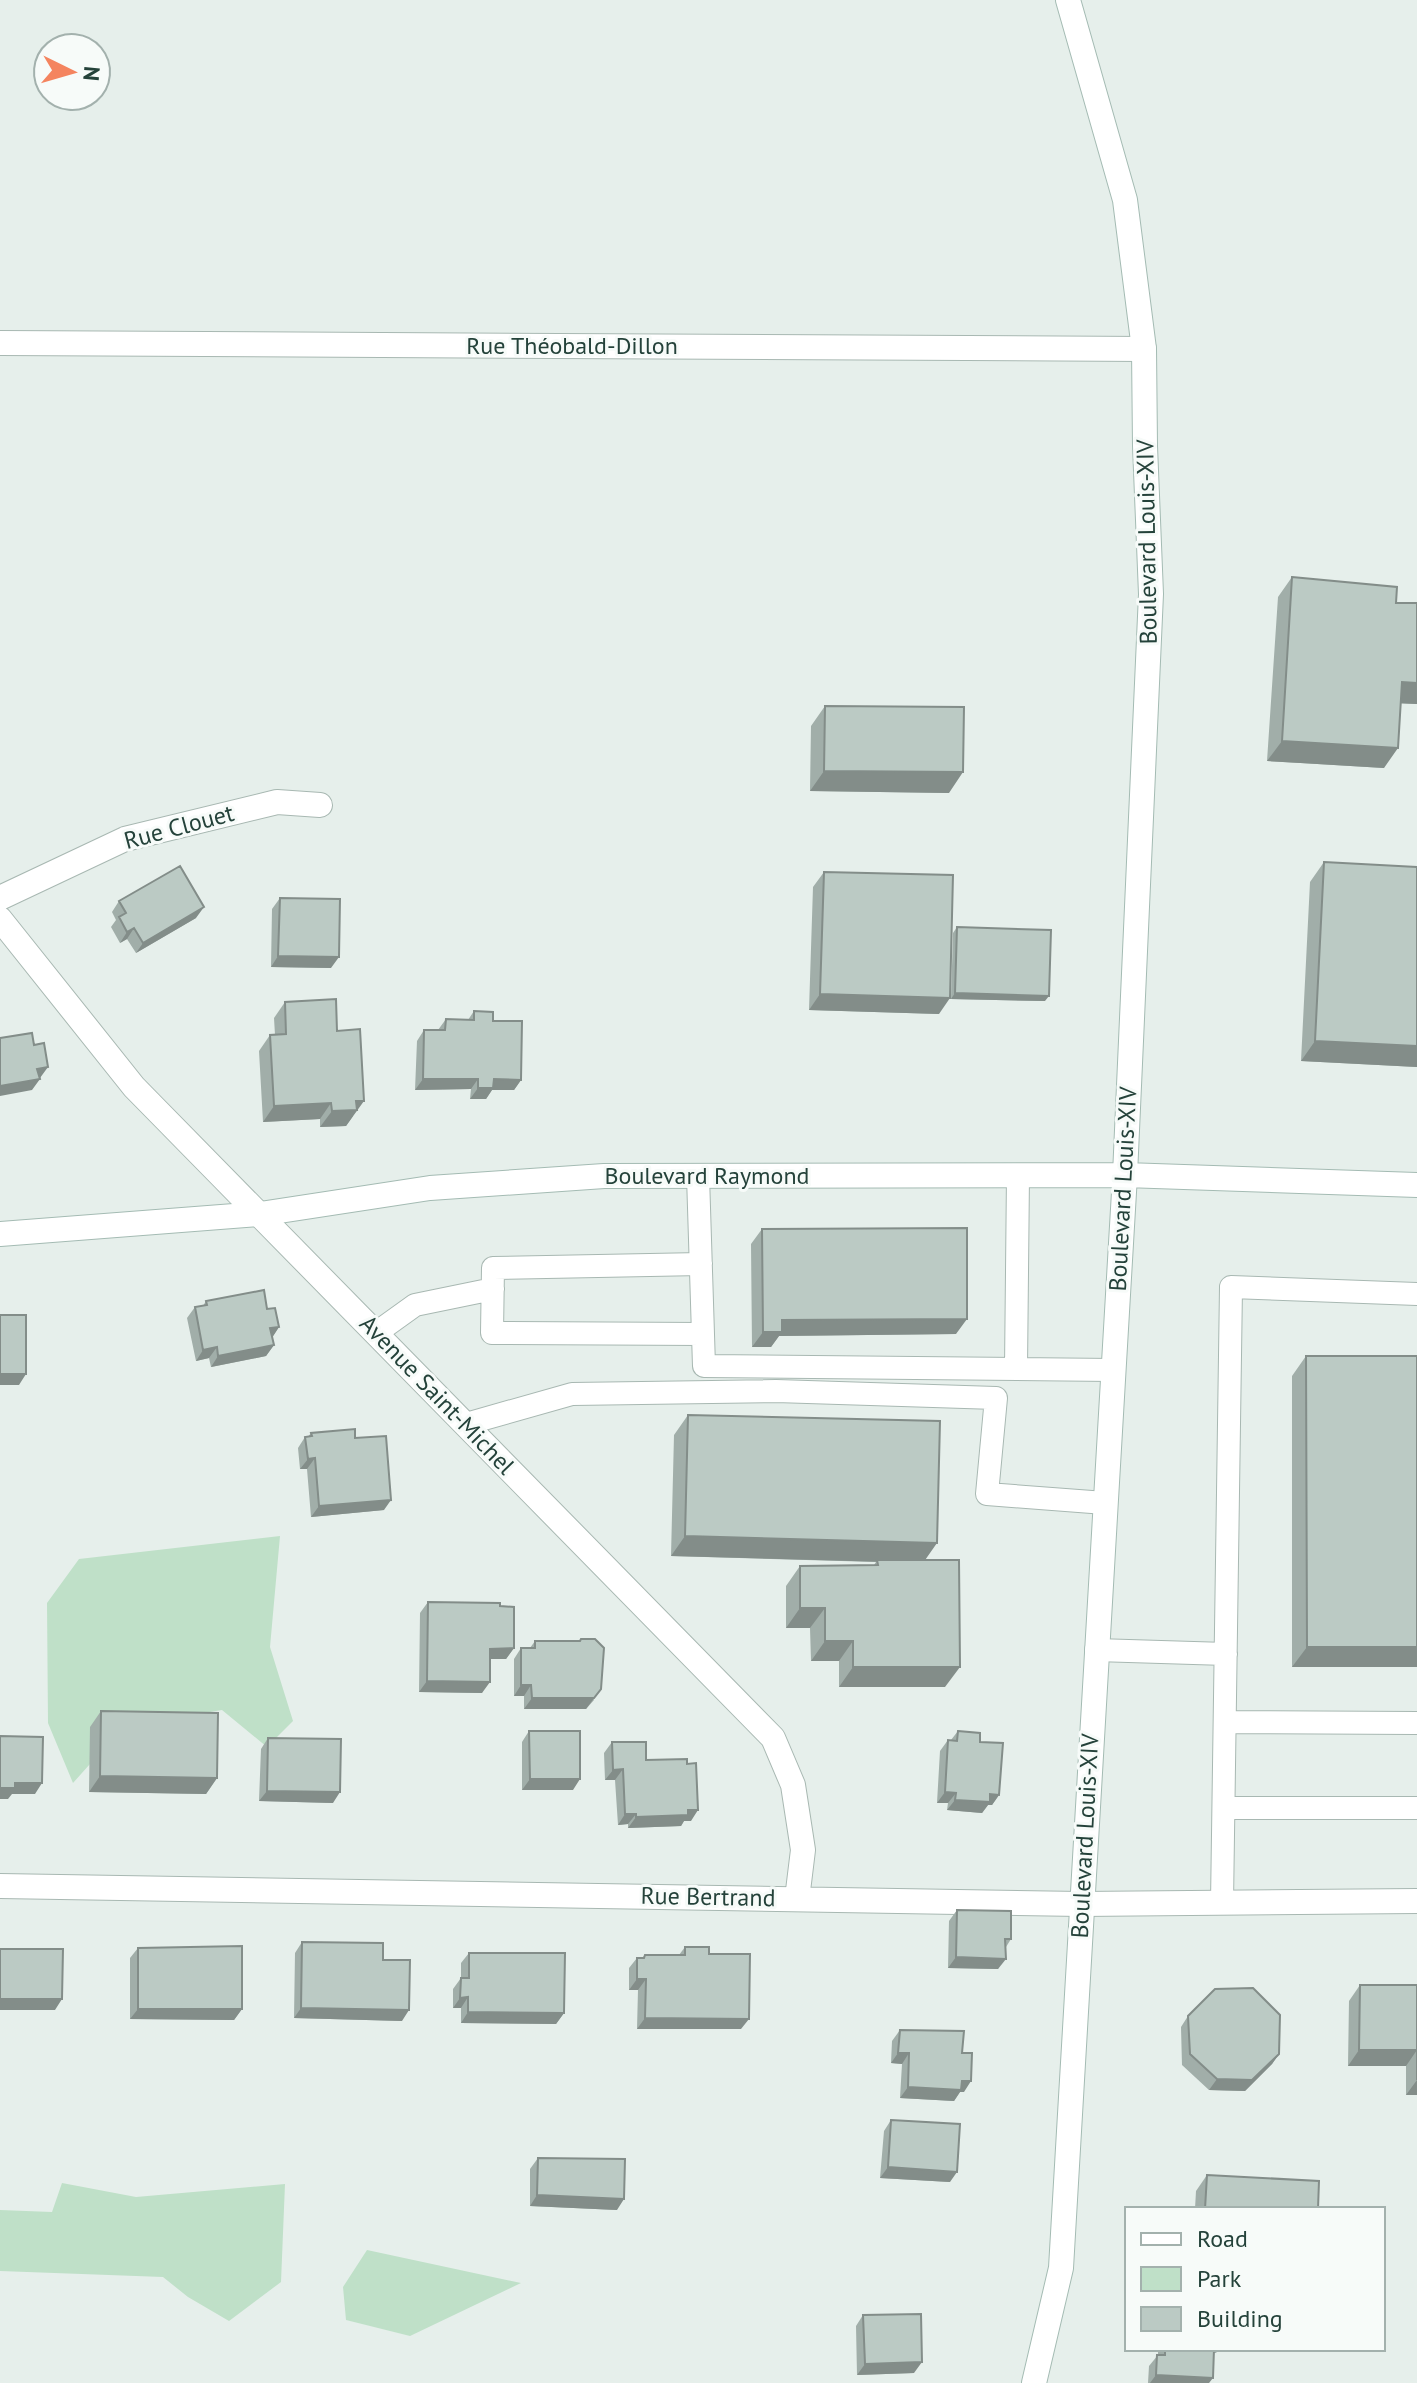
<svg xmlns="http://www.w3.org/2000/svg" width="1417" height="2383" font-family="'PT Sans',sans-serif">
	<rect width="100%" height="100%" fill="#e6efeb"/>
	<!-- green -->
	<path fill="#bfe0c8" d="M280,1536L270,1647L293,1721L267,1747L222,1710L124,1726L73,1783L48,1723L47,1603L79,1559Z
		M62,2183L136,2197L285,2184L281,2282L229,2321L188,2297L163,2277L0,2271V2210L52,2212Z
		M367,2250L521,2283L410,2336L346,2320L343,2287Z"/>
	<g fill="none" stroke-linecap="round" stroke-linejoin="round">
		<!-- lane casing -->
		<g stroke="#a8b8b2" stroke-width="24">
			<path id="lane" d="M698,1176L704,1366L1113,1370
				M701,1264L493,1268L492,1333L703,1334
				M376,1333L415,1305L493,1289
				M1016,1369L1018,1175
				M466,1424L572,1394L776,1391L996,1398L987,1494L1105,1503
				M1096,1650L1226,1654
				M1225,1722L1417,1723
				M1224,1808H1417
				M1222,1903L1231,1287L1417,1294"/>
		</g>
		<!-- street casing -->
		<g stroke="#a8b8b2" stroke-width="26">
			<path id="street" d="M0,343L1144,349
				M0,898L125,839L277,802L320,805
				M0,919L134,1087L773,1738L793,1785L803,1850L797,1899
				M0,1886L1081,1904L1417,1901"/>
		</g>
		<!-- secondary casing -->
		<g stroke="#a4bbb3" stroke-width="26">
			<path id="secondary" d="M0,1234L260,1214L430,1188L604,1176L1125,1175L1417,1185
				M1034,2383L1061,2268L1125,1175L1151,594L1145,446L1144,349L1125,200L1068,0"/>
		</g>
		<!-- lane -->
		<use href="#lane" stroke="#fff" stroke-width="22"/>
		<!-- street -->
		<use href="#street" stroke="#fff" stroke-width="24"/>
		<!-- secondary -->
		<use href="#secondary" stroke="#fff" stroke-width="24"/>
	</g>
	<!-- wall -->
	<path fill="#a1aea9" d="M1292,577L1396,603H1417V704L1401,703L1384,768L1267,761L1278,597Z
		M825,706L949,793L810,791L811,726Z
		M1324,862L1417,867V1067L1301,1061L1310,882Z
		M824,872L939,1014L809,1010L813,887Z
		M280,898L331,968L271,967L272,909Z
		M119,901L196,918L136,953L127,939L120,943L111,927L116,920L112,912Z
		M957,927L1045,1001L951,999L953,933Z
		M285,1002L337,1031L353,1116L346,1126L320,1127V1119L263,1122L259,1051L270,1035H275L274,1018Z
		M474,1011L493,1021L521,1080L514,1090H492L486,1099H470L471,1089L415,1090L417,1041L424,1030H438L446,1019L468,1020Z
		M762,1229L956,1334L779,1336L771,1347H752L751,1244Z
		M206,1301L267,1309L279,1327L272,1337L274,1345L266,1356L211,1367L209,1358L196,1361L187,1318L195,1307L203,1306Z
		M1306,1356H1417V1667H1292V1376Z
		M688,1415L925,1560L945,1687H839V1661H811L810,1628H786V1586L800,1566L874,1565L876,1562L671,1556L674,1435Z
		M311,1433L355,1438L384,1510L311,1517L307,1469H300L298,1448L305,1437H308Z
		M428,1602L500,1606L514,1648L506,1659H490L482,1693L419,1692L420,1613Z
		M581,1639L594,1700L586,1709H524V1696H514V1659L521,1648H530L535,1641H579Z
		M101,1711L217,1778L206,1794L89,1792L90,1727Z
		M529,1731L573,1790H522V1742Z
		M958,1731L980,1742L999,1795L992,1805H988L982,1813L947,1810L948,1803H937L940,1751L948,1740H951Z
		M268,1738L333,1803L259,1801L261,1749Z
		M612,1742L646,1760L691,1821H684L681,1826L628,1828V1824L618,1825L615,1780H605L604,1753Z
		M957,1910L1011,1939L1006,1947L998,1969L948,1968L949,1921Z
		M302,1942L383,1960L402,2021L294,2018L295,1953Z
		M685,1947L709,1954L741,2029H637L638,1990H629V1968L637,1958H642L645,1955H679Z
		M138,1948L242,2009L234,2020L130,2019V1958Z
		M469,1953L564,2013L556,2024L461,2023V2008H453V1989L461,1978V1963Z
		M1360,1985H1417V2095H1406V2066H1348L1349,2001Z
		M1188,2016L1279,2054L1272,2064L1245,2091L1209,2090L1182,2065L1181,2027Z
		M900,2030L962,2053L964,2092H960L954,2101L900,2098L902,2064L891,2063L892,2041Z
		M891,2120L950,2182L880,2178L884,2131Z
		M538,2158L617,2210L530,2206V2169Z
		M1207,2175L1318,2209H1195L1196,2191Z
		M863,2315L914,2373L857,2375L856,2326Z
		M1158,2349H1219L1216,2353H1214L1209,2383H1148L1149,2366L1158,2355Z"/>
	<!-- shaded-wall -->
	<path fill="#838d89" d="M1402,682L1417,683V704L1388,703Z
		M1282,741L1398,748L1384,768L1267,761Z
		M824,771L963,772L949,793L810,791Z
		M204,907L196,918L136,953L143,943Z
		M134,928L127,939L120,943L127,932Z
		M278,956L339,957L331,968L271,967Z
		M955,993L1049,996L1045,1001L951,999Z
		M820,994L950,998L939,1014L809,1010Z
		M1315,1041L1417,1046V1067L1301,1061Z
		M48,1067L40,1078L30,1079L37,1069Z
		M40,1079L32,1090L0,1096V1086Z
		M423,1079H478L471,1089L415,1090Z
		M494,1079L521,1080L514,1090H492L486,1099H470L478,1088Z
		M356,1101H364L346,1126L320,1127L332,1111Z
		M331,1103L320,1119L263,1122L274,1106Z
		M967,1319L956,1334L779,1336L771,1347H752L763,1332L782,1320Z
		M279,1327L272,1338L270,1328Z
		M274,1345L266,1356L211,1367L218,1356Z
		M217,1347L209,1358L196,1361L203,1350Z
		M0,1374H26L19,1385H0Z
		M315,1458L307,1469H300L308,1459Z
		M391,1500L384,1510L311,1517L319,1506Z
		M685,1536L937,1543L923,1563L671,1556Z
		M800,1608H825L810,1628H786Z
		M825,1641H853L839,1661H811Z
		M1307,1647H1417V1667H1292Z
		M514,1648L506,1659H483L490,1649Z
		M853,1667H960L945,1687H839Z
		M427,1681L490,1682L482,1693L419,1692Z
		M521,1685H531L524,1696H514Z
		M601,1689L586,1709H524L532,1698Z
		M623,1769L615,1780H605L613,1770Z
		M100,1776L217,1778L206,1794L89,1792Z
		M530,1779H580L573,1790H522Z
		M15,1783H42L35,1794H12L8,1799H0V1788Z
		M267,1791L340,1792L333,1803L259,1801Z
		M945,1792L956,1793L948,1803H937Z
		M990,1794L999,1795L992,1805H988L982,1813L947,1810L955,1800Z
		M688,1810H698L691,1821H684L681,1826L628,1828L636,1817Z
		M625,1814H636L628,1824L618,1825Z
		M956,1957L1006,1959L998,1969L948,1968Z
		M637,1979H646L638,1990H629Z
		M468,1997L461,2008H453L460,1998Z
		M0,1999H62L55,2010H0Z
		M301,2008L409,2010L402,2021L294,2018Z
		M138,2009H242L234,2020L130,2019Z
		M468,2012L564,2013L556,2024L461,2023Z
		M645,2018L749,2019L741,2029H637Z
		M1359,2050H1417L1406,2066H1348Z
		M898,2053H909L902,2064L891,2063Z
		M1279,2054L1272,2064L1245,2091L1209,2090L1217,2079Z
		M1417,2080V2095H1406Z
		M962,2081H971L964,2092H960L954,2101L900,2098L908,2087Z
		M888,2167L957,2172L950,2182L880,2178Z
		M537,2195L624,2199L617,2210L530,2206Z
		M922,2362L914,2373L857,2375L865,2364Z
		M1156,2375L1213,2378L1209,2383H1150Z"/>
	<!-- building -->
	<path fill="#bbcac4" stroke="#838d89" stroke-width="2" d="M1292,577L1397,587L1396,603H1417V683L1402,682L1398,748L1282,741Z
		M825,706L964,707L963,772L824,771Z
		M1324,862L1417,867V1046L1315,1041Z
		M180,866L204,907L143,943L134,928L127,932L119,917L126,913L119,901Z
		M824,872L953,875L950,998L820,994Z
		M280,898L340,899L339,957L278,956Z
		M957,927L1051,930L1049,996L955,993Z
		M336,999L337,1031L360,1029L364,1101H356L357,1110L332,1111L331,1103L274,1106L270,1035L286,1034L285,1002Z
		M474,1011L493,1012V1021H522L521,1080L494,1079L493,1088H478V1079H423L424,1030H445L446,1019L474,1020Z
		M32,1033L34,1045L44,1043L48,1067L37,1069L40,1079L0,1086V1038Z
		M967,1228V1319L782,1320V1332H763L762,1229Z
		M264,1290L267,1309L275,1308L279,1327L270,1328L274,1345L218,1356L217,1347L203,1350L195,1307L207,1305L206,1301Z
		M0,1315H26V1374H0Z
		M1306,1356H1417V1647H1307Z
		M688,1415L940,1421L937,1543L685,1536Z
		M355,1429V1438L386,1436L391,1500L319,1506L315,1458L308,1459L305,1437L312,1436L311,1433Z
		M877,1560H959L960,1667H853V1641H825V1608H800V1566L878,1565Z
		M428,1602L500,1603V1606L514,1607V1648L490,1649V1682L427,1681Z
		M581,1639H595L604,1648L601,1689L594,1698H532L531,1685H521V1648H535V1641H580Z
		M101,1711L218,1713L217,1778L100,1776Z
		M529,1731H580V1779H530Z
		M958,1731L980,1733V1742L1003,1743L999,1795L990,1794V1802L955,1800L956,1793L945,1792L948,1740L957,1741Z
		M0,1736L43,1737L42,1783H15V1788H0Z
		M268,1738L341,1739L340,1792L267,1791Z
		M612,1742H646V1760L687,1759V1764L696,1763L698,1810H688V1815L636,1817V1814H625L623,1769L613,1770Z
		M957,1910L1011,1911V1939H1005L1006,1959L956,1957Z
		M302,1942L383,1943V1960H410L409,2010L301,2008Z
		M242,1946V2009H138V1948Z
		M685,1947H709V1954H750L749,2019L645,2018L646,1979H637V1958H644L645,1955H685Z
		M0,1949H63L62,1999H0Z
		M469,1953H565L564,2013L468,2012V1997L460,1998L461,1978H469Z
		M1360,1985H1417V2080V2050H1359Z
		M1253,1988L1280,2015L1279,2054L1252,2080L1217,2079L1190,2054L1188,2016L1215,1989Z
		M900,2030L964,2031L962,2053H972L971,2081H962L961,2090L908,2087L909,2053H898Z
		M891,2120L960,2124L957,2172L888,2167Z
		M538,2158L625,2159L624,2199L537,2195Z
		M1207,2175L1319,2181L1318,2209H1205Z
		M921,2314L922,2362L865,2364L863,2315Z
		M1165,2349H1214L1213,2378L1156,2375L1157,2355H1165Z"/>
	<g text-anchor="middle" stroke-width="6" stroke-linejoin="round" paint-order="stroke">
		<!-- street labels -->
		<g font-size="24" fill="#24423a" stroke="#f7fbf9">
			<text x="572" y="354">Rue Théobald-Dillon</text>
			<text transform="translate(1147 542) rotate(-91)" y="8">Boulevard Louis-XIV</text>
			<text transform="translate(179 827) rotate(-15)" y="8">Rue Clouet</text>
			<text x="707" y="1184">Boulevard Raymond</text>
			<text transform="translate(1123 1189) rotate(-87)" y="8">Boulevard Louis-XIV</text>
			<text transform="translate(437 1395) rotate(46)" y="8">Avenue Saint-Michel</text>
			<text transform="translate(1085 1836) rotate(-87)" y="8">Boulevard Louis-XIV</text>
			<text transform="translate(708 1897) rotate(1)" y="8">Rue Bertrand</text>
		</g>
	</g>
	<!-- legend -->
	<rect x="1125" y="2207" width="260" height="144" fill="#f7fbf9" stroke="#a3b1ad" stroke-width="2"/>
	<rect x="1141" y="2233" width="40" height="12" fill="#ffffff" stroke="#a3b1ad" stroke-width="2"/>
	<text x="1197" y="2247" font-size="24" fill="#24423a">Road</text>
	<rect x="1141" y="2267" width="40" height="24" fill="#bfe0c8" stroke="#a3b1ad" stroke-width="2"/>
	<text x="1197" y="2287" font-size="24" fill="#24423a">Park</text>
	<rect x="1141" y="2307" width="40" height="24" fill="#bbcac4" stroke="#a3b1ad" stroke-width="2"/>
	<text x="1197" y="2327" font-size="24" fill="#24423a">Building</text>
	<!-- north arrow -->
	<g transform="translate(72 72) rotate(95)"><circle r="38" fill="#f7fbf9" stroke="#a3b1ad" stroke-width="2"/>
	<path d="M0-6L14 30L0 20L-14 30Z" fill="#f4845f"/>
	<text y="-12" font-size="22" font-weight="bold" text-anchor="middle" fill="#24423a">N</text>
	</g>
</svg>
